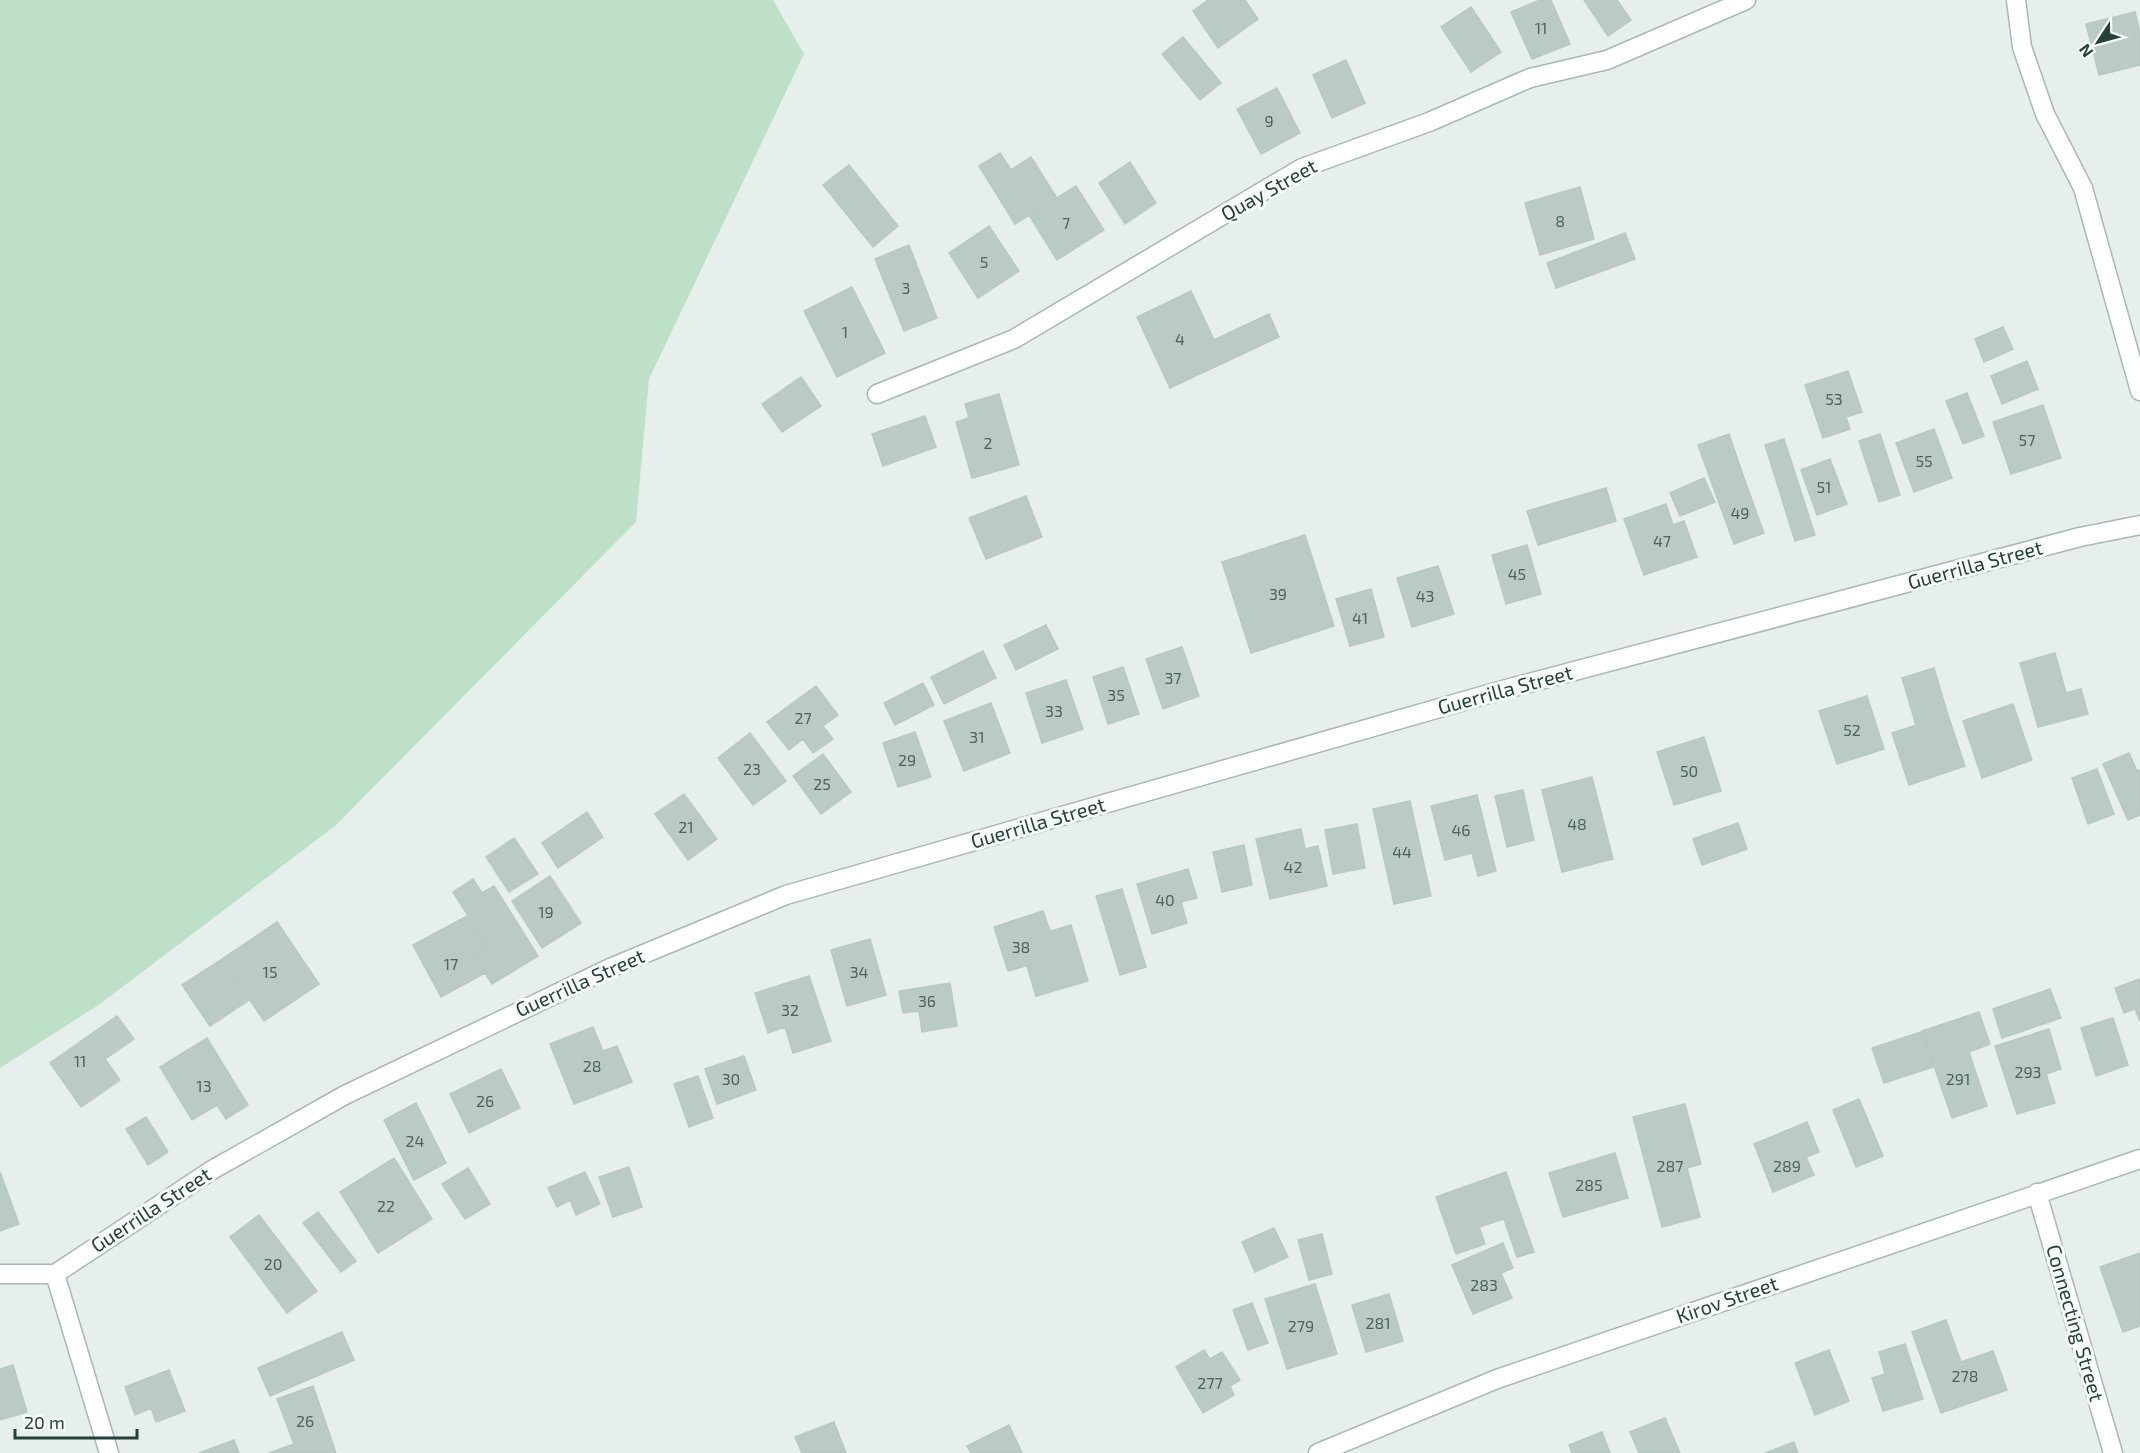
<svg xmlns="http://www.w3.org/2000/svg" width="2140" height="1453" font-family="'Exo 2',sans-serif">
	<rect width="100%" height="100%" fill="#e6efeb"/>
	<!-- green -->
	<path fill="#bfe0c8" d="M0,0H773L804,54L649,379L636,522L335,826L100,1004L0,1068Z"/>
	<!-- building -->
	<path fill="#bbcac4" stroke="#b8c9c2" stroke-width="1.5" d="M1208,0H1245L1258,19L1218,48L1193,11Z
		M1540,0H1551L1570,44L1532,59L1511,12Z
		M1584,0H1617L1631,20L1608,36Z
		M1471,7L1501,52L1471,72L1441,27Z
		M2135,12L2140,33V65L2099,75L2086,24Z
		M1183,37L1221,83L1200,100L1162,54Z
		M1346,60L1365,103L1332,118L1313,75Z
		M1277,88L1300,133L1261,154L1237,109Z
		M1000,153L1011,170L1031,157L1057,198L1015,224L979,166Z
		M1130,162L1156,203L1125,224L1099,183Z
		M849,165L898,226L873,247L823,185Z
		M1076,186L1104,230L1057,260L1029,215Z
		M1580,187L1594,239L1540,255L1525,203Z
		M989,226L1019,271L978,298L949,253Z
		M1625,233L1635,259L1556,288L1547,263Z
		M909,245L937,318L904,331L875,259Z
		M852,287L885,353L837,377L804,311Z
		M1191,291L1214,340L1269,314L1279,337L1170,388L1137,317Z
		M2003,327L2013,349L1984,362L1975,339Z
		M2027,361L2038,389L2002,404L1991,376Z
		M1848,371L1862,412L1846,417L1850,429L1823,438L1805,385Z
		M801,377L821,406L782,432L762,404Z
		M1967,393L1984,436L1963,444L1946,401Z
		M999,394L1019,465L972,478L956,422L969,418L965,404Z
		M2043,405L2061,458L2011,474L1993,422Z
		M925,416L936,447L883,466L872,434Z
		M1934,429L1952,478L1914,492L1896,443Z
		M1729,434L1745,481L1715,492L1698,445Z
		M1880,434L1900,495L1879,502L1859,441Z
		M1784,439L1815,535L1795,541L1765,445Z
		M1830,459L1847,504L1817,515L1801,470Z
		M1704,478L1715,502L1680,516L1670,493Z
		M1745,481L1764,533L1734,544L1715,492Z
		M1606,488L1616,521L1538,545L1527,511Z
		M1026,496L1042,537L986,559L969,518Z
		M1666,504L1673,525L1684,521L1697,557L1644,575L1624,519Z
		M1305,535L1334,626L1251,653L1222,562Z
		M1527,545L1541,594L1506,604L1492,555Z
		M1438,566L1454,614L1412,627L1397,578Z
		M1371,589L1384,637L1350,646L1336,599Z
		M1046,625L1058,649L1016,670L1004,645Z
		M1182,647L1199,696L1163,709L1146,659Z
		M983,651L996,678L944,704L931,677Z
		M2055,653L2066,693L2081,689L2088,714L2038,727L2020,663Z
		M1123,667L1139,714L1108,724L1093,677Z
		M1934,668L1948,715L1916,725L1902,678Z
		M1066,680L1083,729L1042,743L1026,693Z
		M923,683L934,705L895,725L884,703Z
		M816,686L838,715L823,726L833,739L813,753L803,739L789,750L767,722Z
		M1867,696L1884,749L1837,764L1819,711Z
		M991,703L1010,753L964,771L944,721Z
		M2013,704L2032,760L1982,778L1963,721Z
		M1948,715L1965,766L1909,785L1892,733Z
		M915,732L931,777L898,787L883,743Z
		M750,733L786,781L753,805L718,758Z
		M1704,737L1721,791L1674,805L1657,752Z
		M2129,753L2137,771L2140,770V815L2128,820L2103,764Z
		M823,754L851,792L821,814L793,776Z
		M2097,769L2114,814L2088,824L2072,778Z
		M1592,777L1613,859L1562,872L1542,790Z
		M1523,790L1534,840L1507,847L1495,796Z
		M684,794L717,839L688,860L655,814Z
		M1477,795L1496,871L1478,876L1472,853L1445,860L1431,806Z
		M1410,801L1431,896L1394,904L1373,809Z
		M587,812L603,837L558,868L542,843Z
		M1738,823L1747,849L1702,865L1693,839Z
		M1357,824L1365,868L1333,874L1325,830Z
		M1301,829L1305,849L1318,846L1327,886L1270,899L1256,839Z
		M514,838L538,874L509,892L486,857Z
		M1244,845L1252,885L1222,892L1213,852Z
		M1188,869L1197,898L1181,902L1187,923L1152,934L1137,884Z
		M550,876L581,923L542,948L512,901Z
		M473,879L482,893L494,886L538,956L492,984L474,956L488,947L453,892Z
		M1122,889L1146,967L1120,975L1096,896Z
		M1043,911L1050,931L1038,935L1046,960L1008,971L994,927Z
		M467,916L488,947L474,956L485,973L441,997L413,945Z
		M277,922L319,984L264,1021L222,959Z
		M1071,925L1088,981L1036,996L1027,966L1046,960L1038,935Z
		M870,939L886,995L847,1006L831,950Z
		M222,959L249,1000L210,1026L182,985Z
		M809,976L831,1041L793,1053L785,1027L768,1033L755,993Z
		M2140,979V1021L2135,1009L2124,1013L2115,988Z
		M950,983L957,1026L922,1032L919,1011L903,1013L899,991Z
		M2050,989L2061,1018L2002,1038L1993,1009Z
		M1979,1012L1990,1044L1969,1052L1987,1106L1952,1118L1922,1031Z
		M117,1016L134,1039L105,1059L120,1080L81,1107L50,1063Z
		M2113,1018L2128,1065L2096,1076L2081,1028Z
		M593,1027L603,1051L617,1046L632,1082L574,1104L550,1044Z
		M2049,1029L2061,1069L2046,1074L2055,1103L2017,1114L1995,1046Z
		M1921,1032L1933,1067L1884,1083L1872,1048Z
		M207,1038L248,1105L226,1119L217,1105L192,1120L160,1067Z
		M744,1056L756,1090L717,1104L705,1069Z
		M501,1069L520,1108L469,1133L450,1094Z
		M698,1076L713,1118L689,1127L674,1084Z
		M1859,1099L1883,1156L1856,1167L1833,1110Z
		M416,1103L446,1163L414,1180L384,1120Z
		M1685,1104L1701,1164L1687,1168L1700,1217L1662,1227L1633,1117Z
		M146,1117L168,1152L148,1165L126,1129Z
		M1807,1122L1819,1152L1806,1157L1814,1175L1773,1192L1754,1144Z
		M1615,1153L1628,1198L1563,1217L1549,1173Z
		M394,1158L432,1219L378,1253L340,1192Z
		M629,1167L642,1207L613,1217L599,1177Z
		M468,1168L490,1204L465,1219L442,1184Z
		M0,1172L19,1224L0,1231Z
		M585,1172L600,1204L576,1215L570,1200L557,1207L548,1188Z
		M1506,1172L1514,1195L1444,1220L1436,1197Z
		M1514,1195L1534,1252L1517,1257L1504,1219L1479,1227L1485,1244L1456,1254L1444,1220Z
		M318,1212L356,1261L341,1272L303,1223Z
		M259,1215L317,1291L287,1313L230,1237Z
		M1274,1228L1288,1257L1255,1272L1242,1242Z
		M1322,1234L1332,1274L1309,1280L1298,1240Z
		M1503,1243L1513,1268L1501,1273L1512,1298L1473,1314L1452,1265Z
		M2140,1253V1326L2123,1332L2100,1267Z
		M1315,1284L1337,1354L1287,1369L1265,1299Z
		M1389,1294L1403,1341L1366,1352L1352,1305Z
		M1252,1303L1268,1343L1248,1350L1233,1310Z
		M1946,1320L1961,1362L1993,1351L2007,1390L1941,1413L1912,1332Z
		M342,1332L354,1360L270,1396L258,1368Z
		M1905,1344L1923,1399L1883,1411L1872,1378L1885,1374L1879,1352Z
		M1204,1350L1210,1359L1222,1352L1240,1380L1230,1386L1234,1395L1203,1413L1176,1367Z
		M1829,1350L1849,1401L1815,1415L1795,1363Z
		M13,1365L27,1412L0,1420V1369Z
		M169,1370L185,1411L156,1422L151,1408L135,1415L125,1387Z
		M313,1386L336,1453H269L294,1444L277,1399Z
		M1665,1418L1680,1453H1639L1630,1432Z
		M834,1422L846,1453H802L795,1437Z
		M1009,1425L1022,1453H971L967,1446Z
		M1602,1432L1610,1453H1572L1569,1445Z
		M234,1440L239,1453H199Z
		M1794,1442L1798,1453H1765Z"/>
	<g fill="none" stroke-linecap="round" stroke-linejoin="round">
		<!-- minor casing -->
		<g stroke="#a8b8b2" stroke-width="21">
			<path id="minor" d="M2016,0L2022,47L2045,114L2083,188L2140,391
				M877,394L1014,339L1302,168L1429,122L1530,78L1607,60L1746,0
				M2037,1193L2113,1453
				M0,1274H55L212,1170L345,1095L610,968L786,895L1499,691L2080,537L2140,525
				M55,1274L109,1453
				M1318,1453L1497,1379L2140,1159"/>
		</g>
		<!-- minor -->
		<use href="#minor" stroke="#fff" stroke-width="18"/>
	</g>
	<g text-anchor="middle" stroke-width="6" stroke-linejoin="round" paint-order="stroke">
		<!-- number labels -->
		<g font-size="16" fill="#4a645c">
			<text x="1541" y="34">11</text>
			<text x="1269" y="127">9</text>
			<text x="1560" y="227">8</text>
			<text x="1066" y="229">7</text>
			<text x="984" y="268">5</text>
			<text x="906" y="294">3</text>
			<text x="845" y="338">1</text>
			<text x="1180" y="345">4</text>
			<text x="1834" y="405">53</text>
			<text x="2027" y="446">57</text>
			<text x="988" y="449">2</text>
			<text x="1924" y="467">55</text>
			<text x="1824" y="493">51</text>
			<text x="1740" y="519">49</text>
			<text x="1662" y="547">47</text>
			<text x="1517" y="580">45</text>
			<text x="1278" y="600">39</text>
			<text x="1425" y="602">43</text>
			<text x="1360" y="624">41</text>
			<text x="1173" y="684">37</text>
			<text x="1116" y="701">35</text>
			<text x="1054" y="717">33</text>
			<text x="803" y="724">27</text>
			<text x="1852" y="736">52</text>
			<text x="977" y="743">31</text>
			<text x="907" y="766">29</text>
			<text x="752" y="775">23</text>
			<text x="1689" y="777">50</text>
			<text x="822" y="790">25</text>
			<text x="1577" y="830">48</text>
			<text x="686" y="833">21</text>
			<text x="1461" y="836">46</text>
			<text x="1402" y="858">44</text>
			<text x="1293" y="873">42</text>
			<text x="1165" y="906">40</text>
			<text x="546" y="918">19</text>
			<text x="1021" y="953">38</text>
			<text x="451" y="970">17</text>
			<text x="270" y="978">15</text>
			<text x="859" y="978">34</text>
			<text x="927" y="1007">36</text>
			<text x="790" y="1016">32</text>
			<text x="80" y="1067">11</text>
			<text x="592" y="1072">28</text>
			<text x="2028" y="1078">293</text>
			<text x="731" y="1085">30</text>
			<text x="1958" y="1085">291</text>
			<text x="204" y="1092">13</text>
			<text x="485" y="1107">26</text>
			<text x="415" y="1147">24</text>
			<text x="1670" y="1172">287</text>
			<text x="1787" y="1172">289</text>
			<text x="1589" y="1191">285</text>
			<text x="386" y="1212">22</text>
			<text x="273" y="1270">20</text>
			<text x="1484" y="1291">283</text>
			<text x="1378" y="1329">281</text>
			<text x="1301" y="1332">279</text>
			<text x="1965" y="1382">278</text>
			<text x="1210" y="1389">277</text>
			<text x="305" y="1427">26</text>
		</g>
		<!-- street labels -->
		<g font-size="20" fill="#24423a" stroke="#f7fbf9">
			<text transform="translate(1269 190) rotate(-29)" y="7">Quay Street</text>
			<text transform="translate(1975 565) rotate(-15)" y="7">Guerrilla Street</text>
			<text transform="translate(1505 690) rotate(-15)" y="7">Guerrilla Street</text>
			<text transform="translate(1038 823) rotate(-16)" y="7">Guerrilla Street</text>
			<text transform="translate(580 983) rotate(-24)" y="7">Guerrilla Street</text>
			<text transform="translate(151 1210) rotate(-33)" y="7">Guerrilla Street</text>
			<text transform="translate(1727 1300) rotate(-19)" y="7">Kirov Street</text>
			<text transform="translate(2075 1323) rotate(74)" y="7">Connecting Street</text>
		</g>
	</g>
	<!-- north arrow -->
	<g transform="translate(2098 42) rotate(234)" stroke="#f7fbf9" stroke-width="4.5" paint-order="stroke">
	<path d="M0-4.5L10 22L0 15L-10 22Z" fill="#24423a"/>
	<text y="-9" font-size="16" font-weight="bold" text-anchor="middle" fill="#24423a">N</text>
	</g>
	<!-- scale -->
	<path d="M15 1429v9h122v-9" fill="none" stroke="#24423a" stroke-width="3"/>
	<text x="24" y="1429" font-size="18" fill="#24423a" stroke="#f7fbf9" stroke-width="4.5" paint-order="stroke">20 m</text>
</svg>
